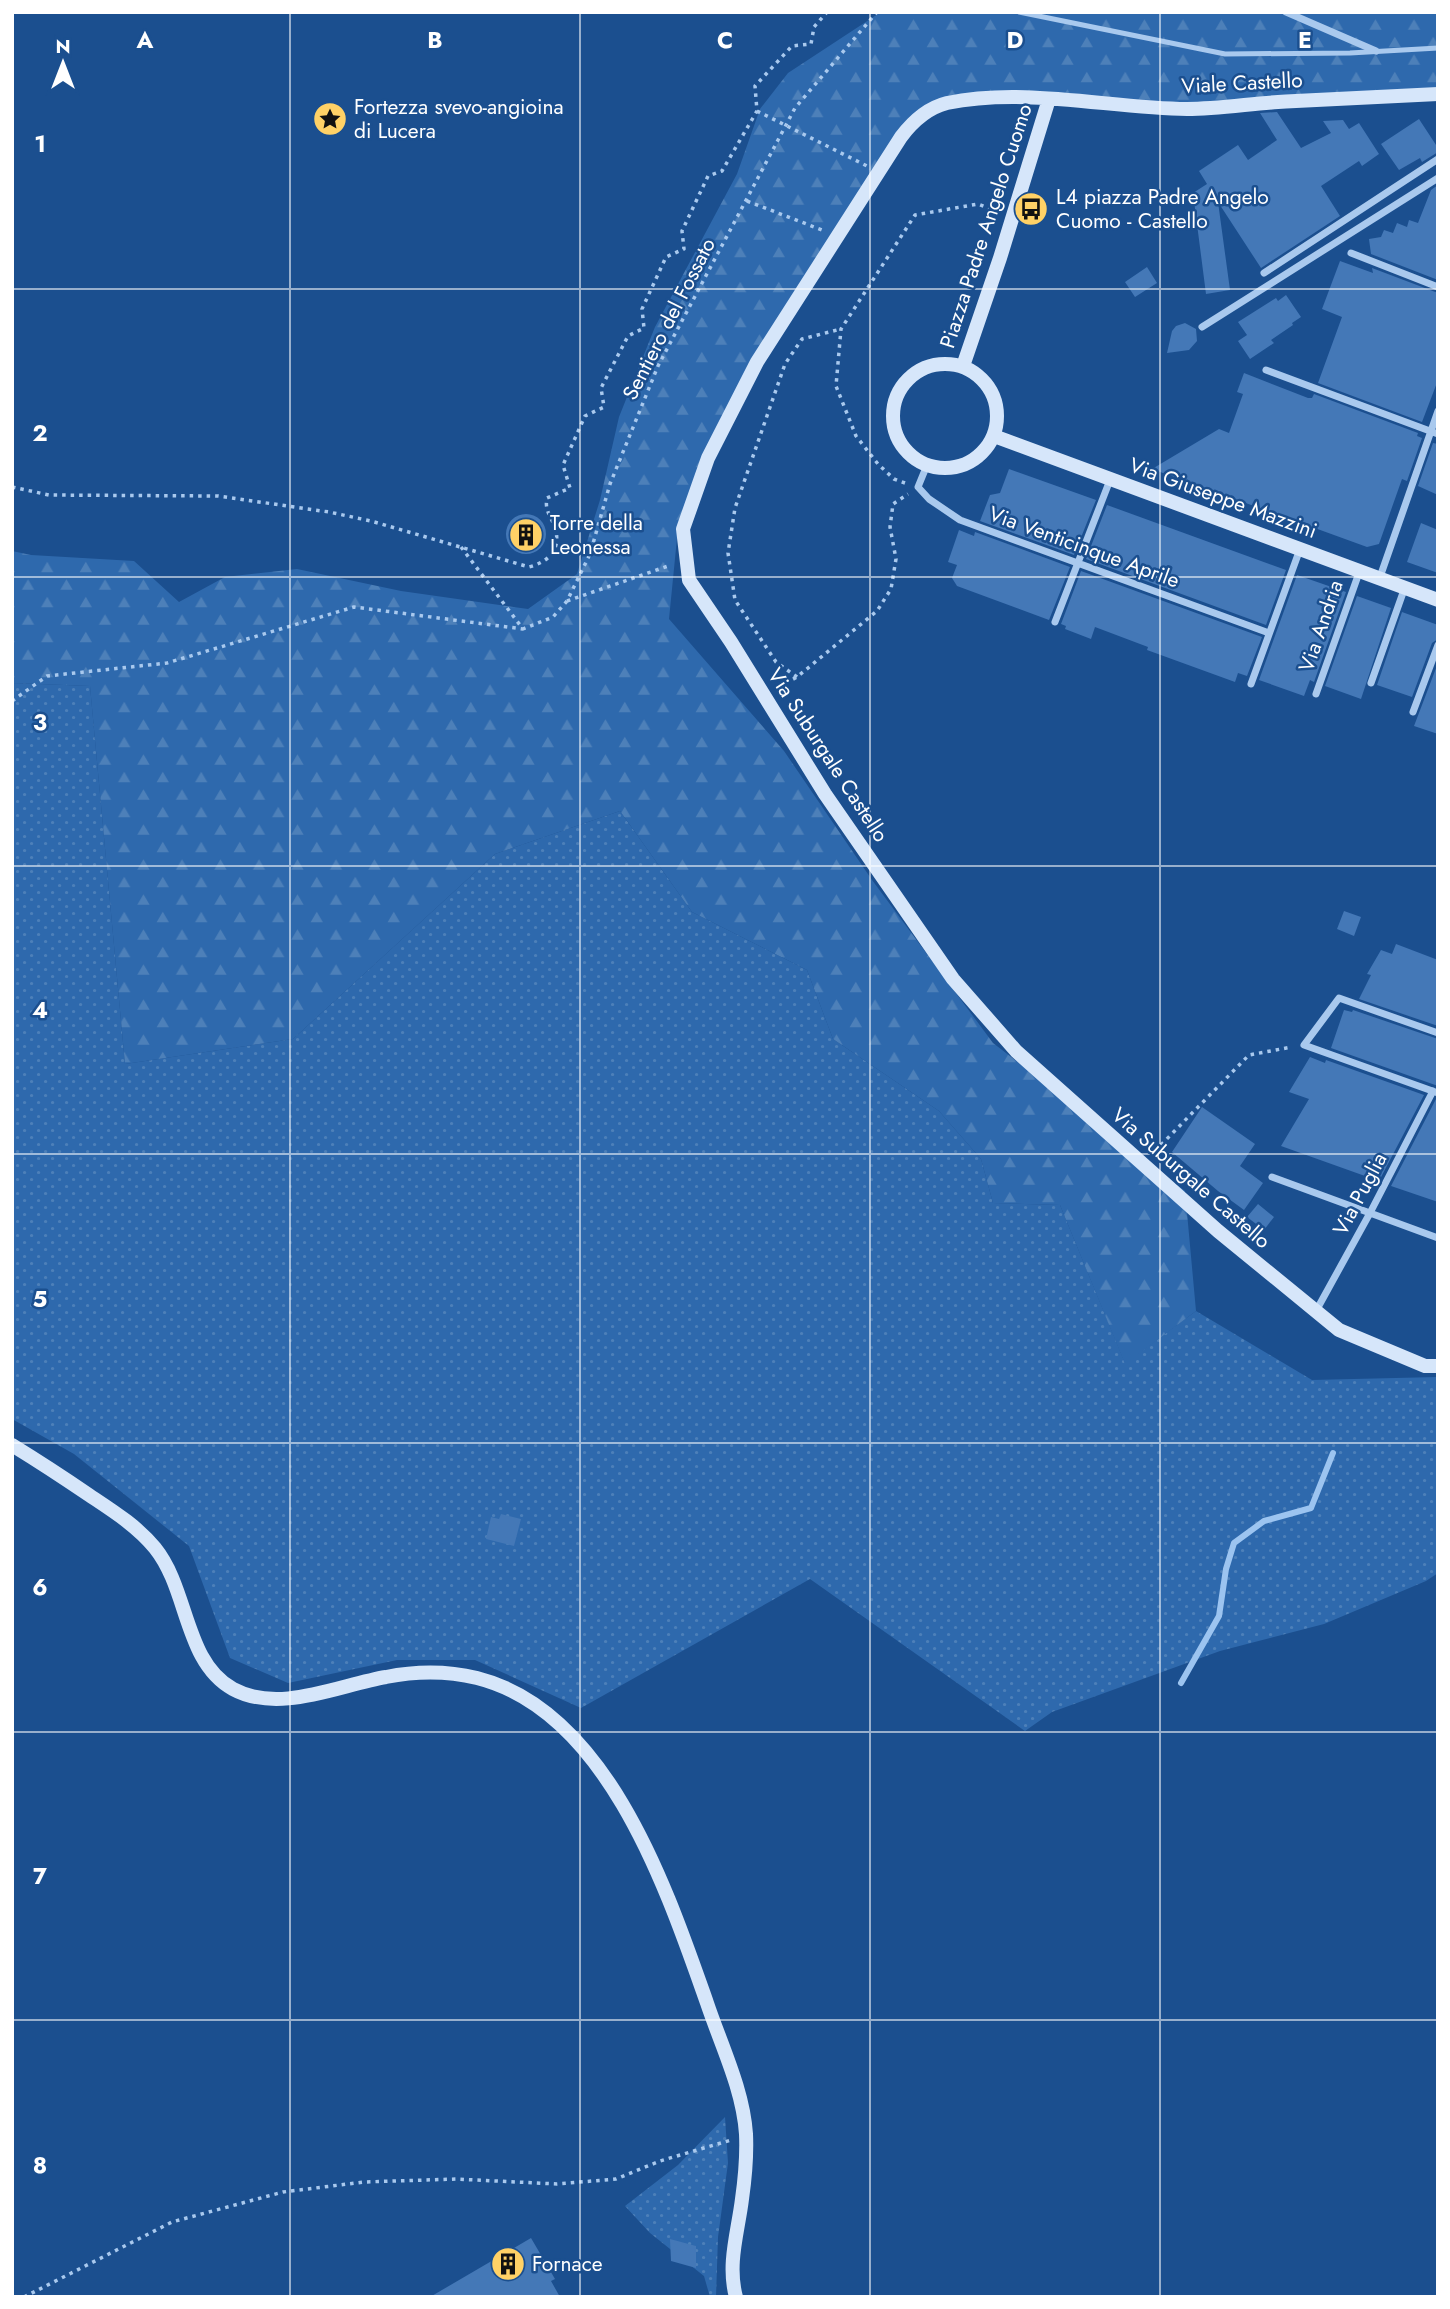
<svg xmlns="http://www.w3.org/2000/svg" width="1450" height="2309" font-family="Jost,sans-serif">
	<defs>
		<pattern id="grass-dots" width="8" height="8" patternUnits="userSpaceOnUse" patternTransform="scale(1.75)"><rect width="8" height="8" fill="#2e69ad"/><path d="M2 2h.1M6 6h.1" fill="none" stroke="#4d80b9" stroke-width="1.8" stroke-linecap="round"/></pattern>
		<pattern id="forest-firs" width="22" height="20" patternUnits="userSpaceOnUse" patternTransform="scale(1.75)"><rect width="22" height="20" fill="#2e69ad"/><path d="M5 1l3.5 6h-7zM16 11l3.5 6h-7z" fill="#4d80b9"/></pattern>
	</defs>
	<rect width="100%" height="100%" fill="#1b4f8f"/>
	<!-- grass -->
	<path fill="url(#grass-dots)" d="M12,683L90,686L125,1064L293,1039L495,854L620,811L692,912L807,970L833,1039L939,1111L981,1159L993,1203L1060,1205L1125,1363L1196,1311L1312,1380L1438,1377V1573L1426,1581L1324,1624L1220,1651L1052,1712L1025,1731L810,1579L581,1708L475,1660H397L288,1683L230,1658L189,1546L74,1454L12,1419Z
		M725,2117L728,2163L718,2237L716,2297H710L704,2276L650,2233L625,2206L678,2165Z"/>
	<!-- forest -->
	<path fill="url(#forest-firs)" d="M881,12H1438V92L1186,107L982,95L909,121L755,361L678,528L669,619L784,751L872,880L993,1043L1185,1191L1196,1311L1125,1364L1060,1205L993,1203L981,1159L939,1111L833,1039L807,970L692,912L620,811L495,854L293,1039L125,1064L90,686L12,683V551L31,555L134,561L179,602L225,577L297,569L401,591L528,609L577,574L600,500L619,417L655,327L737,174L760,109L788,73Z"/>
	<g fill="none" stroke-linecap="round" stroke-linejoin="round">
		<!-- stream -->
		<path stroke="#9cc4f0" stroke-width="6" d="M1181,1683L1219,1616L1226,1569L1234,1543L1264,1521L1311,1508L1333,1453"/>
	</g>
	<!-- building -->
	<path fill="#4478b7" d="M1277,112L1301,148L1331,133L1323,121L1343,120L1349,129L1359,123L1379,154L1362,166L1359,161L1321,186L1340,216L1261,268L1218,202L1230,290L1206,294L1193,193L1207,184L1199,171L1238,145L1248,160L1277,140L1260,113Z
		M1419,119L1438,148V152L1422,162L1420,158L1399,170L1381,144Z
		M1438,185V280L1371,254L1369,239L1381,237L1384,230L1393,233L1397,223L1407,227L1409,220L1418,223L1431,190Z
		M1340,261L1373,273L1372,268L1438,293V380L1422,422L1318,383L1342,317L1322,309Z
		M1147,267L1157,283L1135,297L1125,282Z
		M1286,295L1301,317L1292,323L1293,325L1271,340L1274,343L1250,359L1238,341L1247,335L1238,322L1276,298L1278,301Z
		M1185,323L1196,329L1197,341L1189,350L1167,353L1172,331L1176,326Z
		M1244,373L1308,398H1312L1314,394L1418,433L1417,436L1422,438L1407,481L1402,479L1379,544L1367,547L1152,469L1219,429L1229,433L1243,394L1237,392Z
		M1433,443L1438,444V495L1418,486Z
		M1009,469L1096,500L1074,555L980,521L990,495L1000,493Z
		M1107,505L1286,570L1266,625L1086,559Z
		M506 534a20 20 0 1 1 40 0a20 20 0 1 1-40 0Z
		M1421,523L1438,530V573L1407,562Z
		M959,530L974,536L975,532L1070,567L1049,620L957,586L952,578L957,565L948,562Z
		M1081,571L1262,637L1247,676L1238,673L1235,682L1147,650L1148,647L1095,627L1091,639L1065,629L1066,626L1061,624Z
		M1297,575L1346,592L1314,682L1310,680L1304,696L1259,680Z
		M1357,596L1391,608L1361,699L1325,686Z
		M1402,612L1438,625V639L1432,643L1412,697L1377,685Z
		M1438,663V734L1414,726Z
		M1344,911L1361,917L1354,936L1337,929Z
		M1396,944L1438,960V1026L1359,999L1371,975L1367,974L1381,950L1392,954Z
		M1344,1010L1352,1012L1353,1010L1438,1039V1086L1331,1048Z
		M1310,1057L1325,1063L1326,1060L1424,1095L1379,1181L1281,1146L1309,1099L1289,1092Z
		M1436,1099H1438V1202L1391,1186Z
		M1202,1107L1255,1144L1240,1166L1263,1183L1244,1210L1218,1191L1172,1152Z
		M1258,1204L1274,1217L1264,1230L1247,1217Z
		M501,1514L521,1519L514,1546L486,1539L491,1517L499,1519Z
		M531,2238L555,2279L551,2281L560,2297H430Z
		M670,2239L696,2246V2268L671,2261Z"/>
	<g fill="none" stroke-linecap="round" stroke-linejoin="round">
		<!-- path -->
		<path stroke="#a9c9ee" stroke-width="3.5" stroke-dasharray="3.5 5" stroke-linecap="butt" d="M747,201L822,230
			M905,483L894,479L878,464L856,436L836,386L841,329L915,215L978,204L998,212
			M12,487L49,495L218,496L329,512L371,521L529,567C547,562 560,552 556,531C553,518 544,512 547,498L570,488L563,465L585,416L604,407L601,388L628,336L644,328L642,309L666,257L684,249L682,231L708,176L722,171L757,111L755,86L792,46L811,44L814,27L827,12
			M461,547L523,629L553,617L567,601L590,554L610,484L658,366L795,108L877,12
			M567,601L671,565
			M797,677L776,662L735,600L728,553L735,508L785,364L802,339L841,329
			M778,687L797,677L877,611L891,589L896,559L890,527L893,504L908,494
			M12,701L47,676L167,663L354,607L523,629
			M1155,1151L1249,1055L1292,1047
			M24,2297L172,2222L283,2192L364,2182L456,2179L557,2184L616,2179L660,2161L731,2140"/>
		<!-- lane -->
		<path stroke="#a9c9ee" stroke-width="5" d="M1019,12L1225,54L1350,53L1438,48"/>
		<!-- street -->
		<path stroke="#a9c9ee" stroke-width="7" d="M1286,12L1376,51
			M1351,253L1438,287
			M1264,273L1438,159
			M1202,327L1438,178
			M1266,370L1438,434
			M927,465L918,487L929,499L960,520L1269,633
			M1380,577L1438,411
			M1055,622L1110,480
			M1371,683L1405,587
			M1251,684L1300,549
			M1316,694L1360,570
			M1413,712L1438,645
			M1438,1033L1339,998L1304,1045L1438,1093
			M1272,1177L1438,1238
			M1316,1311L1370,1213L1433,1091"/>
		<!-- secondary -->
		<path stroke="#d6e6fa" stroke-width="14" d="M1438,94C1384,97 1331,99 1278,102C1248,104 1217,109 1187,109C1109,108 1025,87 947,103C927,108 913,121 901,137L757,362L708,458L683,529L689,580L731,642L825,794L953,979L1016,1051L1218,1231L1339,1330L1425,1366H1438
			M893 416a52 52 0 1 1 104 0a52 52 0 1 1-104 0Z
			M963,366L1000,258L1049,99
			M994,436L1438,600
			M12,1445C38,1461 64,1478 89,1495C113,1511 137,1526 155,1548C189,1590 184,1662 233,1689C279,1714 339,1685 386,1677C416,1671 448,1671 477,1678C608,1711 667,1890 707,2003C721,2045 743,2089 746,2134C747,2156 745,2178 742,2199C738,2232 727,2264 736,2297"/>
		<!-- path-bridge -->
		<path stroke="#a9c9ee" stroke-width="3.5" stroke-dasharray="3.5 5" stroke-linecap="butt" d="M757,111L869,167"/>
	</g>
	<!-- grid -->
	<path fill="none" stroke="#fff" stroke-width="2" stroke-opacity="0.55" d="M290,12V2297M580,12V2297M870,12V2297M1160,12V2297M12,289H1438M12,577H1438M12,866H1438M12,1154H1438M12,1443H1438M12,1732H1438M12,2020H1438"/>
	<!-- icons -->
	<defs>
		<g id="sight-disc" transform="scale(1.75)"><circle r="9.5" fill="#ffd166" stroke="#1b4f8f"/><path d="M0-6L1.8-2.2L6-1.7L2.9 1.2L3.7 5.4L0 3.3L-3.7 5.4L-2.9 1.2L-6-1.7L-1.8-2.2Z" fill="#111"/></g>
		<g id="bus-disc" transform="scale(1.75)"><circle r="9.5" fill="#ffd166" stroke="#1b4f8f"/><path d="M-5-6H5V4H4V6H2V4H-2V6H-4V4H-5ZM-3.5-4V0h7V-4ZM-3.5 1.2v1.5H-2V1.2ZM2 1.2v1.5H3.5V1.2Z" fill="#111"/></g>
		<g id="building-disc" transform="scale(1.75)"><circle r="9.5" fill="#ffd166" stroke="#1b4f8f"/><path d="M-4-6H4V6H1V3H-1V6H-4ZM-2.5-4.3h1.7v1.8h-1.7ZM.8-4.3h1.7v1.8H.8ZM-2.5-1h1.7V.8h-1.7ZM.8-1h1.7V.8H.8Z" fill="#111"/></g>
	</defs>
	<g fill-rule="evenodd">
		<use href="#sight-disc" x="330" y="119"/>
		<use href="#bus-disc" x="1031" y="209"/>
		<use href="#building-disc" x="526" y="535"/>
		<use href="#building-disc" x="508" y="2264"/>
	</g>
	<g text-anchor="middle" stroke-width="5" stroke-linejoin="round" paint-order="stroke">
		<!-- street labels -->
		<g font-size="21" fill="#fff" stroke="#1b4f8f">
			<text transform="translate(1242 83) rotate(-3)" y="7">Viale Castello</text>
			<text transform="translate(986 226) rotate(-72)" y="7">Piazza Padre Angelo Cuomo</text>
			<text transform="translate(669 319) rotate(-63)" y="7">Sentiero del Fossato</text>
			<text transform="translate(1223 498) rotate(20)" y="7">Via Giuseppe Mazzini</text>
			<text transform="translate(1084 547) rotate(20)" y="7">Via Venticinque Aprile</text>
			<text transform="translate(1321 626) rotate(-71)" y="7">Via Andria</text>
			<text transform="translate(828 755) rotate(57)" y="7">Via Suburgale Castello</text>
			<text transform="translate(1191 1178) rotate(41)" y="7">Via Suburgale Castello</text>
			<text transform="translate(1360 1194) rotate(-62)" y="7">Via Puglia</text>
		</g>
		<!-- poi labels -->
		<g font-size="21" fill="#fff" stroke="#1b4f8f" text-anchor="start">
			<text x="354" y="114">Fortezza svevo-angioina<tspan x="354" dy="24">di Lucera</tspan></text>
			<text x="1056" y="204">L4 piazza Padre Angelo<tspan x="1056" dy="24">Cuomo - Castello</tspan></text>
			<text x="550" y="530">Torre della<tspan x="550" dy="24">Leonessa</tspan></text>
			<text x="532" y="2271">Fornace</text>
		</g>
	</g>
	<g font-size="23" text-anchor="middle" font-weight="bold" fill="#fff" stroke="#1b4f8f" stroke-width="5" stroke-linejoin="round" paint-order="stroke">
		<text x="145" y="48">A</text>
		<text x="435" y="48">B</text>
		<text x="725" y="48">C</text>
		<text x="1015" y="48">D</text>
		<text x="1305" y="48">E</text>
		<text x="40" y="152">1</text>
		<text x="40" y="441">2</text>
		<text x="40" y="730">3</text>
		<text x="40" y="1018">4</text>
		<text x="40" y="1307">5</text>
		<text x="40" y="1595">6</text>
		<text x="40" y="1884">7</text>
		<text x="40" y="2173">8</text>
	</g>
	<!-- border -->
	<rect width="1450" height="2309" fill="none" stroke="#ffffff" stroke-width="28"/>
	<!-- north arrow -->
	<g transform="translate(63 63)" stroke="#1b4f8f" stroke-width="5" paint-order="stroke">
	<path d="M0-5L12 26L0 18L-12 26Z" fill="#ffffff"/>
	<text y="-10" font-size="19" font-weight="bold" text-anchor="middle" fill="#ffffff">N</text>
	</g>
</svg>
